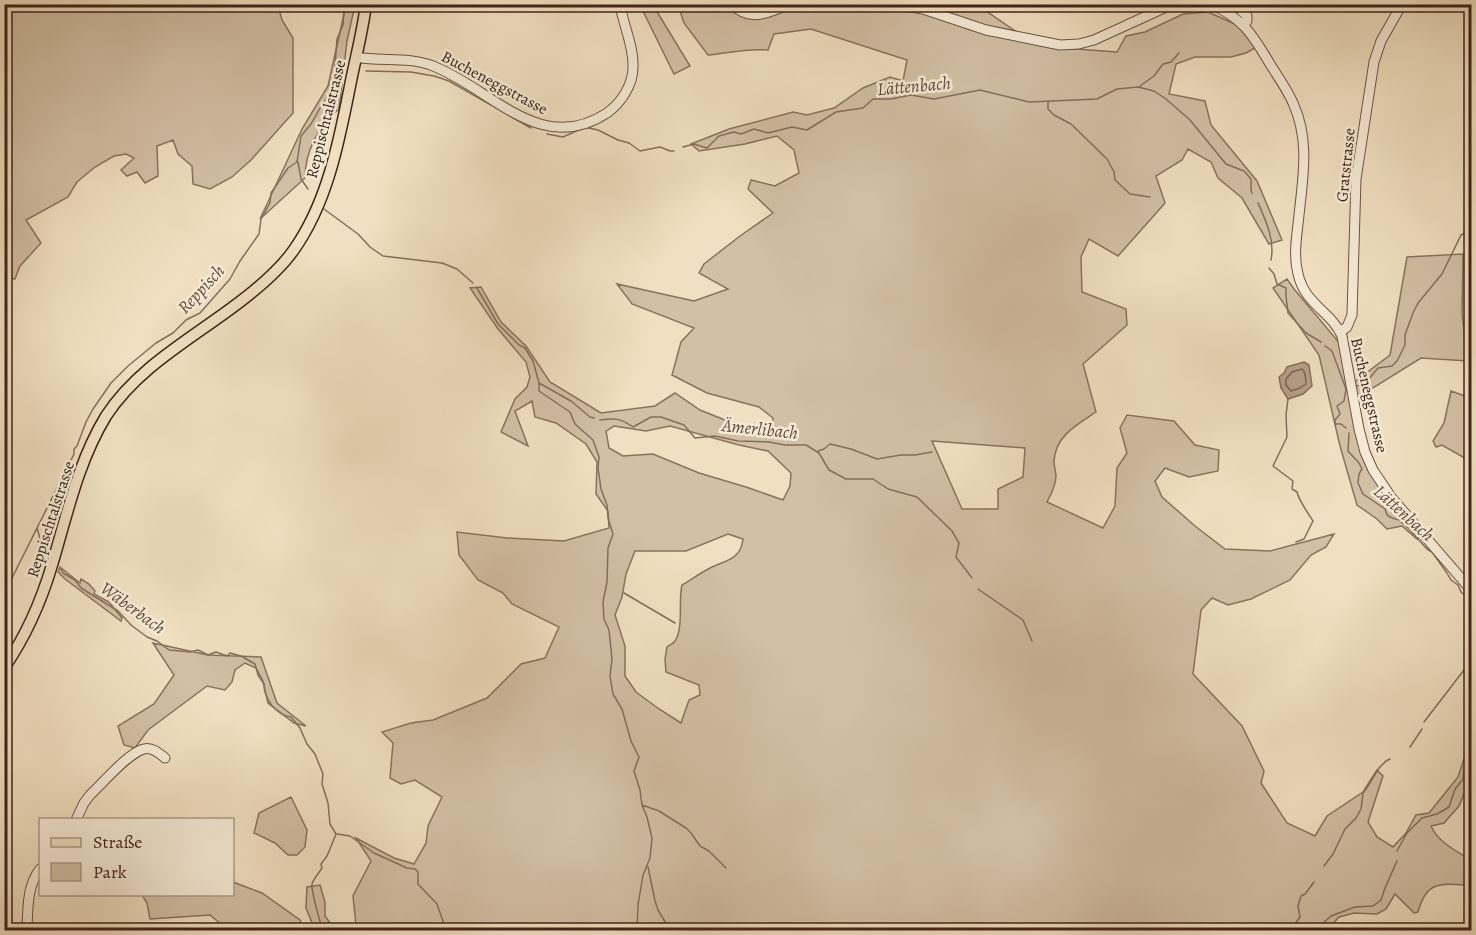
<svg xmlns="http://www.w3.org/2000/svg" width="1476" height="935" font-family="Alegreya,serif">
	<rect width="100%" height="100%" fill="#f0dfc0"/>
	<filter id="stains"><feTurbulence type="fractalNoise" baseFrequency=".00333" numOctaves="4"/><feColorMatrix values="0 0 0 0 .2 0 0 0 0 .09 0 0 0 0 .02 0 0 0 .5 -.17"/></filter>
	<radialGradient id="worn" r=".72"><stop offset=".6" stop-color="#630" stop-opacity="0"/><stop offset="1" stop-color="#630" stop-opacity=".3"/></radialGradient>
	<!-- green -->
	<path fill="#d2bfa4" stroke="#8a725f" stroke-width="1.5" fill-rule="evenodd" d="M5,4L278,5L282,20L293,38V113L251,160L232,177L210,189L193,184L192,166L178,154L173,140L157,146L158,176L145,183L137,172L127,176L121,170L134,158L126,154L114,156L95,167L77,182L68,197L26,220L41,243L20,266L15,279L5,278Z
		M347,5H355L347,41L339,109C318,126 305,152 305,178L260,219L302,129L328,86L344,14Z
		M640,5H653L690,66L674,74Z
		M678,5H970L983,9L1030,41L1063,48L1117,52L1126,36L1145,32L1183,14L1208,12L1235,24L1247,34L1255,48L1246,53L1231,57H1195L1176,64L1169,94L1205,101L1211,125L1257,181L1282,240L1269,244L1242,198L1218,178L1211,162L1188,149L1182,160L1156,176L1165,203L1118,256L1089,239L1081,257L1082,292L1126,309L1127,325L1083,364L1096,412C1078,424 1055,436 1054,461C1054,465 1055,470 1056,475C1056,485 1052,493 1047,502L1103,528L1115,506L1117,468L1127,453L1120,428L1127,415L1174,421L1195,445L1219,450L1218,471L1189,477L1165,468L1155,481L1162,497L1195,526L1225,549L1270,551L1334,534L1326,547L1311,555L1290,580L1251,599L1228,605L1212,598L1201,610L1193,674L1242,726L1264,771L1261,783L1287,823L1315,836L1327,816L1363,792L1377,770L1383,776L1368,822L1377,837L1393,847L1406,833L1416,815L1429,813L1458,777L1467,750L1471,754V780L1469,781L1459,806L1444,823L1431,826C1438,842 1456,851 1471,860V893L1466,885C1439,883 1426,882 1418,912L1414,913L1395,894L1386,909L1377,914L1354,913L1339,917L1327,930H351L356,925L353,896L371,861L356,838L394,858L414,864L426,843L428,826L442,797L415,780L401,784L390,778L393,743L382,732L411,723L433,720L487,698L521,664L545,658L559,627L512,604L503,593L478,580L459,555L457,532L507,538L564,541L609,528L608,511L596,494L597,462L586,444L556,423L535,417L532,401L515,411L528,446L501,432L515,399L527,387L530,377L526,362L498,329L470,288L481,287L501,322L526,346L550,382L601,413L655,406L675,393L700,410L770,438L773,418L759,407L707,393L672,375L681,342L694,328L632,304L617,284L694,301L728,289L699,273L704,264L740,236L773,213L748,189L751,180L775,186L799,173L794,150L777,136L745,144L699,151L691,144L729,129L793,112L807,115L834,108L863,88L890,77L903,81L907,60L811,29L774,34L768,50C748,48 728,53 708,55L684,23ZM614,426L646,431L670,426L739,445L768,451L791,473L790,486L783,500L746,487L699,473L653,454L623,456L609,448L606,431ZM932,441L1025,448L1023,477L998,489V509H962ZM728,534L743,539C741,559 727,560 712,567C702,572 692,579 682,585C678,601 684,627 675,641C673,644 669,645 667,647L665,659L666,672L699,685L700,695L689,700L681,723L659,709L636,692L625,676V646L615,615L622,597L626,574L635,551H686Z
		M1463,254L1462,314L1468,361L1421,358L1350,402L1357,437L1420,537L1417,539L1402,526L1387,529L1377,519L1357,505L1340,446L1319,355L1273,288L1287,279L1294,289L1342,346L1349,386L1390,355L1407,257Z
		M1451,391L1471,398V471L1463,457L1442,445L1436,447L1433,441L1444,423Z
		M60,567L80,583L81,579L89,584L95,591L94,594L109,602L122,618L121,621L65,579L58,572Z
		M153,643L208,655L261,657L277,703L306,726L294,723L268,703L263,681L256,668L245,663L235,670L232,682L225,690L207,686L148,730L135,748L124,745L118,726L154,704L174,675Z
		M291,797L307,830L305,847L297,855H288L275,843L254,833L259,813Z
		M233,882L262,893L300,920L304,930H228L210,915L150,919L147,903L142,895L232,894Z
		M320,885L325,902V916L335,930H315L306,908L307,887Z"/>
	<!-- water -->
	<path fill="#b49f88" stroke="#866e5c" stroke-width="1.5" d="M1304,362L1309,365L1312,386L1303,394L1288,399L1281,388L1279,377L1284,373L1287,367Z"/>
	<g fill="none" stroke-linecap="round" stroke-linejoin="round">
		<!-- shore -->
		<path stroke="#7a6251" stroke-width="1.5" d="M1302,369C1306,372 1306,379 1306,384L1300,388L1291,391L1286,385V379L1292,372Z"/>
		<!-- stream -->
		<path stroke="#866e5c" stroke-width="1.5" d="M1248,9L1253,4
			M336,61L345,67
			M366,71L411,72L434,76L449,81L531,128
			M1140,86L1154,76L1163,64L1171,62L1179,53
			M1048,102V109L1054,115L1071,124L1107,159L1114,172L1115,180L1130,194L1150,197
			M547,134L563,137L583,128H589L598,130L618,140L629,143L640,151L660,147L670,151H674
			M683,147L694,144L707,148L719,136L734,132L741,134L754,129L768,133L792,127L807,130L836,112L863,108L873,99H891L911,95L934,99L980,90L1029,102L1097,99L1117,89L1138,87L1154,91L1166,99L1190,120L1226,164L1244,171L1251,179V190L1252,193
			M298,162L301,179L308,189
			M1258,203C1266,221 1275,240 1271,260
			M324,209L358,234L370,247L383,256L442,263L457,269L473,283
			M1269,268L1274,274L1277,284L1286,288V296L1288,313L1306,333L1321,342
			M477,288L498,324L519,345L525,348L533,361L539,383L571,401L590,417L594,418
			M1325,346L1332,351L1346,389L1344,401L1337,406L1340,414L1335,420V424H1341L1346,428
			M539,383V391L570,412L575,424L593,440L599,457L598,468L601,489L607,505L608,518L613,534L608,548L607,582L603,602L604,619L609,630L612,659L610,676L613,694L622,709L631,741L639,757L634,771L640,790L642,805L647,817L652,838L650,858L643,875L638,905L637,930
			M1355,386L1364,385L1378,368L1392,366L1397,361L1405,345V335L1413,313L1418,303L1442,274L1461,235L1465,233
			M1288,399L1286,415L1287,437L1273,466L1293,481L1292,489L1297,492C1299,501 1308,513 1313,521L1304,539L1296,542
			M600,420C615,418 620,418 633,427L651,417H661L684,425L695,438L715,436L738,441L769,442L785,445H806L819,453L829,470L846,479H873L888,489L917,497L952,531L959,543L956,557L972,578
			M1349,433L1348,451L1359,463L1362,469L1359,474L1358,483L1363,494L1385,509L1387,515L1392,518L1399,520L1408,528L1427,549L1432,552L1447,573L1451,580L1458,585L1461,592L1472,601
			M818,451L824,449L830,444L851,449L877,459L901,455H915L932,452
			M37,528L43,549L49,556
			M61,569L63,573L75,580L81,588L118,611L131,625L147,637L157,641L169,650L190,652L198,650L208,655L216,652L227,656L230,653L241,656L255,664L258,675L264,684C264,699 276,715 291,717L300,728L307,744L315,754L323,774L322,784L328,803L330,824L336,834L327,856L321,864L322,868C319,873 314,878 312,884C311,890 320,923 323,930
			M978,589L1023,620L1032,641
			M624,593L675,623
			M4,594L74,454V449L77,446L86,422L93,409L111,383L128,366L156,343L173,333L186,320L200,313L230,279L240,261L259,234L261,219L270,203L271,193L288,168L297,162L301,136L311,124L323,103L328,97L330,85L334,79L337,39L343,25L344,7L346,4
			M1424,722L1464,670L1467,661L1472,656
			M1410,747L1422,729
			M642,805L659,811L686,828L691,833L700,846L709,851L726,868
			M337,834L350,836L374,853L407,868L415,869L418,872V884L437,904L444,924L452,926L453,930
			M1397,851L1407,833L1422,818L1437,814L1449,807L1455,789L1463,779L1464,770L1469,763L1467,756L1472,745
			M1324,866L1333,854L1345,829L1356,818L1361,809L1363,793L1368,786L1379,768L1386,761L1390,759
			M648,867L655,901L658,910L670,930
			M1287,930L1294,925L1300,917L1298,906L1301,896L1305,894L1314,882
			M1319,930L1322,924L1331,916L1355,907L1373,906L1381,900L1385,888L1397,861"/>
		<!-- minor casing -->
		<g stroke="#6d5344" stroke-width="11">
			<path id="minor" d="M731,4C754,25 768,10 793,4
				M893,4L923,9L986,30L1060,45L1079,44L1094,40L1173,4
				M1210,4C1242,17 1253,35 1270,64C1278,77 1287,89 1293,103C1310,140 1303,177 1299,215C1297,235 1293,255 1298,274C1305,305 1331,311 1342,336L1359,429L1365,452L1373,470L1391,497L1472,591
				M1234,4L1247,16V21L1244,25
				M356,57C381,62 408,56 433,66C491,88 540,157 607,113C621,103 633,85 633,67C634,46 623,25 620,4
				M1340,332L1347,327L1352,315L1356,179L1374,62L1381,41L1402,4
				M76,820L84,803L90,795C102,784 129,752 144,749C152,747 159,753 165,758
				M24,930L27,928C28,907 27,886 40,869"/>
		</g>
		<!-- major casing -->
		<g stroke="#41241a" stroke-width="13">
			<path id="major" d="M4,668C26,636 41,602 52,565C67,515 78,462 106,416C138,367 191,339 237,304C257,289 278,272 293,251C329,201 340,136 352,76C357,52 363,29 366,4"/>
		</g>
		<!-- minor -->
		<use href="#minor" stroke="#f5ead6" stroke-width="9"/>
		<!-- major -->
		<use href="#major" stroke="#f0dfc0" stroke-width="10"/>
	</g>
	<g text-anchor="middle" stroke-width="5" stroke-linejoin="round" paint-order="stroke">
		<!-- street labels -->
		<g font-size="16" fill="#41241a" stroke="#f5ead6">
			<text transform="translate(495 82) rotate(28)" y="6">Bucheneggstrasse</text>
			<text transform="translate(325 119) rotate(-76)" y="6">Reppischtalstrasse</text>
			<text transform="translate(1345 165) rotate(-84)" y="6">Gratstrasse</text>
			<text transform="translate(1370 395) rotate(77)" y="6">Bucheneggstrasse</text>
			<text transform="translate(50 519) rotate(-72)" y="6">Reppischtalstrasse</text>
		</g>
		<!-- water labels -->
		<g font-size="18" font-style="italic" fill="#64493b" stroke="#f5ead6">
			<text transform="translate(914 86) rotate(-5)" y="6">Lättenbach</text>
			<text transform="translate(201 289) rotate(-47)" y="6">Reppisch</text>
			<text transform="translate(760 429) rotate(6)" y="6">Ämerlibach</text>
			<text transform="translate(1404 513) rotate(42)" y="6">Lättenbach</text>
			<text transform="translate(133 608) rotate(36)" y="6">Wäberbach</text>
		</g>
	</g>
	<!-- margin -->
	<rect width="1476" height="935" fill="none" stroke="#f0dfc0" stroke-width="24"/>
	<rect x="6" y="6" width="1464" height="923" fill="none" stroke="#41241a" stroke-width="3"/>
	<rect x="12" y="12" width="1452" height="911" fill="none" stroke="#41241a" stroke-width="1.5"/>
	<!-- legend -->
	<rect x="39" y="818" width="195" height="78" fill="#f5ead6" stroke="#ad9b8b" stroke-width="1.5"/>
	<rect x="51" y="838" width="30" height="9" fill="#f0dfc0" stroke="#ad9b8b" stroke-width="1.5"/>
	<text x="93" y="848" font-size="18" fill="#41241a">Straße</text>
	<rect x="51" y="863" width="30" height="18" fill="#d2bfa4" stroke="#ad9b8b" stroke-width="1.5"/>
	<text x="93" y="878" font-size="18" fill="#41241a">Park</text>
	<rect width="100%" height="100%" filter="url(#stains)"/>
	<rect width="100%" height="100%" fill="url(#worn)"/>
</svg>
